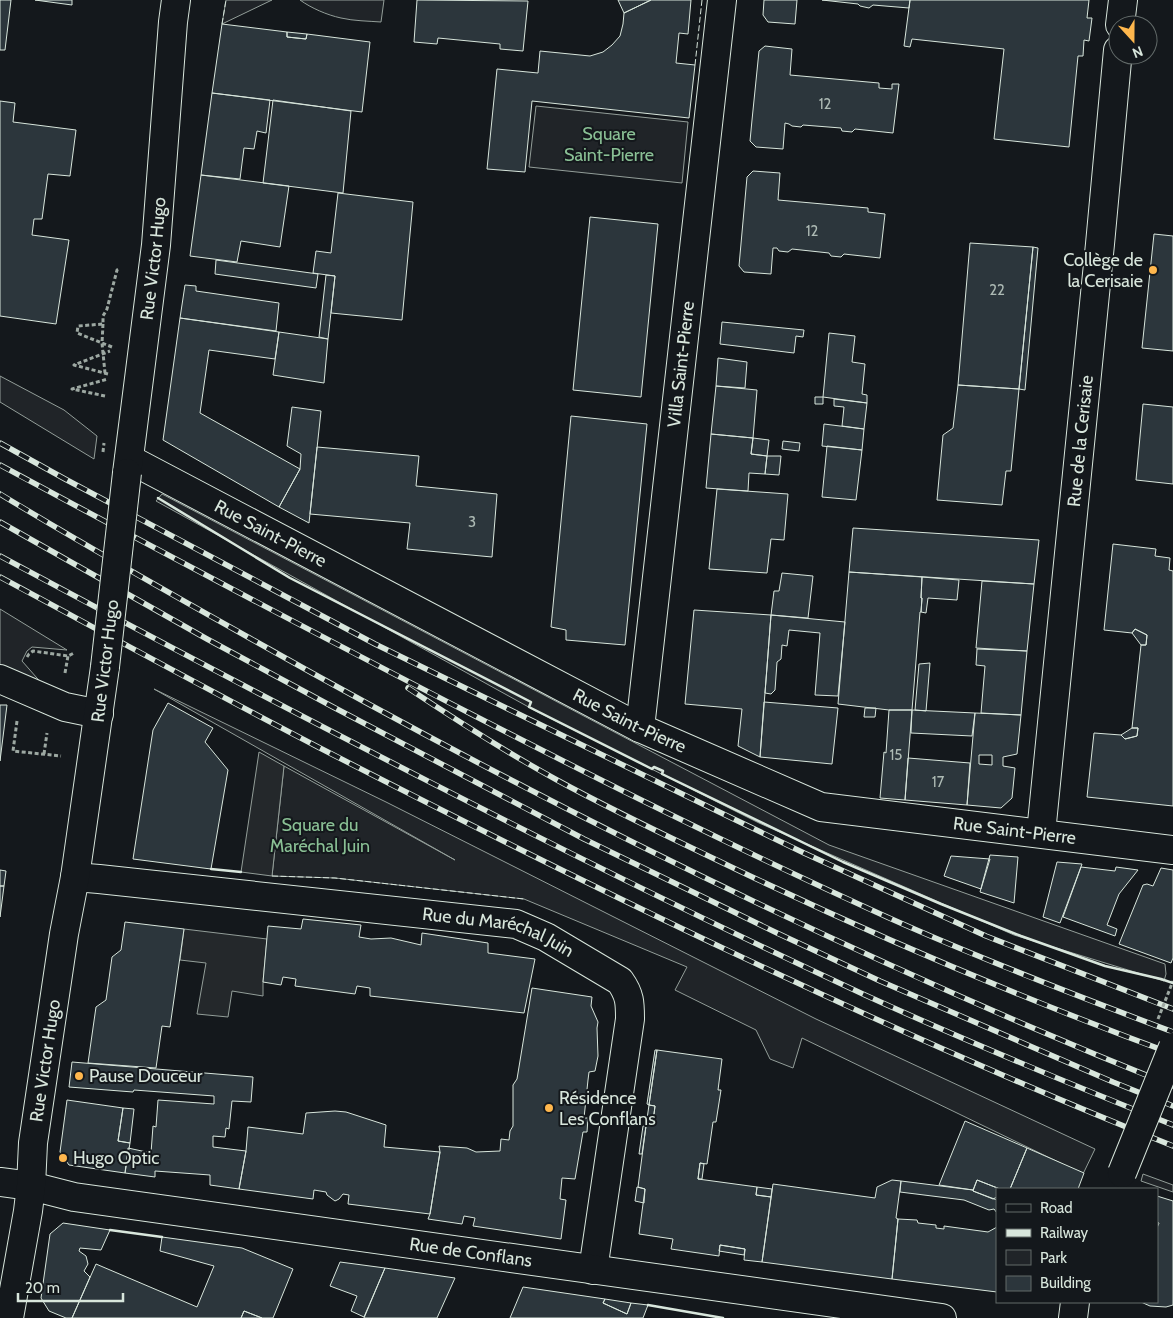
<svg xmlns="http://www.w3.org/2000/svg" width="1173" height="1318" font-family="Cabin,sans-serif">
	<rect width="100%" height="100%" fill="#14181c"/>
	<!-- green -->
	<path fill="#202428" stroke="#939e99" d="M226,0H272L222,24Z
		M300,0H384L381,22C368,21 354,21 341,18C327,15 311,8 300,0Z
		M536,106L688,122L682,183L529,167Z
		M0,376L64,410L97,436L94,459L0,402Z
		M162,494L829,845L1165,964L1166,974L1164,981L1014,935L759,823L534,710L156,501Z
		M0,609L67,650L32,647L27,651L22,661L44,686L0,666Z
		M154,689L386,802L816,1019L1095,1149L1083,1174L802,1038L793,1068L770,1059L756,1030L675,990L687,967L524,899L335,878L272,876L284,766L455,860Z
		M1143,1174L1173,1185V1192L1141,1181Z"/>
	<!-- parking -->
	<path fill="#24282b" stroke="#939e99" d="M259,752L284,766L272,876L241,872Z
		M184,929L267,939L263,982V996L232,991L228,1017L197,1014L206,963L180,960Z"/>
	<!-- building -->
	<path fill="#2c363c" stroke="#d8e6dc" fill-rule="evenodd" d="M0,0H11L5,50H0Z
		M35,0H72V5Z
		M417,0L528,1L523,51L500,49V44L438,38L437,44L414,42Z
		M618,0H651L624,13Z
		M651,0H691L688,34L679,33L676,63L695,65L689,118L532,101L525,172L487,169L497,69L538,73L540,51L590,56L603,52L612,45L620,36L623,24L624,13Z
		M764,0H797L795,24L768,22L763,15Z
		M822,0H910L909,8L873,5L869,8L860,6L858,4Z
		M910,0H1089L1087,18H1092L1089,41L1084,40L1083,56H1078L1069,147L994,139L1004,49L912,39L910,47L904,46Z
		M222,24L287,32V37L306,39L307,34L370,42L362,112L212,93Z
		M287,32L307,34L306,39L287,37Z
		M765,46L792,49L790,75L879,83V88L892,89V84H899L893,133L855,129L852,132L842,131L841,128L803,125L801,127L792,126L789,124L785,123L783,149L756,147L750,141L752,120L759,51Z
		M212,93L270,100L266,133L257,131L254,149L244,148L240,179L201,175Z
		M273,100L351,111L343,193L263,183Z
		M0,101L15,103L13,122L76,130L70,176L48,174L42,219H34L32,235L69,240L56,324L0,316Z
		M753,171L780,173L778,200L868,208V212L885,214L880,258L844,254L841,257L831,256L829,253L792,249L788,252L779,251L777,248H773L771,274L744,272L739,266L747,177Z
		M201,175L289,186L280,247L241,241L237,262L190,256Z
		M338,193L413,202L402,320L331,313L335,276L313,273L316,251L331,253Z
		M590,217L658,224L641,397L573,390Z
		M1154,234L1173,236V351L1142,348Z
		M970,243L1033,247L1019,389L958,385Z
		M1033,247L1038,248L1025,390L1019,389Z
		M216,260L318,274L316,288L215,274Z
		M326,275L335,276L328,339L319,337Z
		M185,285L196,286V291L279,303L276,331L180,318Z
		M180,318L279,332L275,359L209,350L200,413L300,469L279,507L163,440Z
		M722,322L804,330L803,337L796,336L794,353L720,344Z
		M279,332L328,339L324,383L273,375Z
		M829,333L855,336L852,362L865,364L862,394L867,395V403L823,397Z
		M718,358L747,362L745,388L716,386Z
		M958,385L1019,389L1011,471H1006L1002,505L937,500L943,435L953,428Z
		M716,386L757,390L753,438L711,434Z
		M815,397H823V404H815Z
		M834,399L867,403L864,429L842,426L844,407L834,406Z
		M1143,404L1173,407V484L1136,480Z
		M292,407L321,411L309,523L279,507L300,469L301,454L287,446Z
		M571,416L647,424L625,645L566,640V630L551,627Z
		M824,424L864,429L862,450L822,446Z
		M711,434L753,438L751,454L767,456L765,474L749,473L748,491L706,488Z
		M753,438L769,440L767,456L751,454Z
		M783,441L800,443L799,451L782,449Z
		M827,446L862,450L856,500L822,497Z
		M317,447L419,456L416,486L497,494L492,557L407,549L410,523L310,514Z
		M767,456H781L779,475L765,474Z
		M717,489L788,494L784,540L771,539L767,573L709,569Z
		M853,528L1039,540L1034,584L849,572Z
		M1113,544L1156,549L1155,556L1170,558L1169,570L1173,571V806L1087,797L1094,733L1121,735L1125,739L1137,736L1138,728H1132L1141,645H1146L1147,635L1135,629L1132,633L1104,630Z
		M849,572L922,577L921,598H922L921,612H920L912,710H889L838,704Z
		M782,573L813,576L808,618L771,615L774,591H779Z
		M922,577L959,580L957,600L928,598L926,613L921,612L922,598H921Z
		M982,581L1034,584L1027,651L976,648Z
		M694,610L771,615L760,757L738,746L742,709L685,704Z
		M771,615L845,622L838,696L815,695L820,633L789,630L787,646L782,645L781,659L777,662L775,690L771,694L765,693Z
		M1135,629L1147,635L1146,645H1141L1132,633Z
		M977,649L1027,651L1021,715L981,713L985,666L976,665Z
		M930,663L926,711L915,710L919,664Z
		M764,702L838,708L832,764L760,757Z
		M168,703L213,728L205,742L228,770L211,869L133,859L153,730Z
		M0,705H7L0,761Z
		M865,708H876L875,717H864Z
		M889,710H912L905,800L880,798L884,752L886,753Z
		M912,710L975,713L972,736L911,733Z
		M975,713L1021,715L1017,754L1003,757V766L1015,768L1012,798L1001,808L967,805ZM979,755H992V765L979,764Z
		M1132,728H1138L1137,736L1125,739L1121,735Z
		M908,758L970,763L967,805L905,800Z
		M990,855L1018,857L1014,903L980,892Z
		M951,856L990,859L981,889L944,876Z
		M1057,862L1082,864L1060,923L1043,917Z
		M1081,867L1115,871L1116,867L1138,870L1119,894L1107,925L1117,929L1115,936L1063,917Z
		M1161,868L1173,870V958L1171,963L1119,944L1143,885L1147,884L1153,886Z
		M0,870L6,871L4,886H0Z
		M0,886H4L0,917Z
		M303,919L361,925L359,937L371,939L391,938L421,945L422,933L488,943V953L535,959L524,1013L370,996V988L357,986L355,994L295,986L296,979L283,977L281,985L263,982L268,926L301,929Z
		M125,922L184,929L170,1027L162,1026L156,1068L88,1063L96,1007L106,1000L112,957L121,950Z
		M532,988L592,997L591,1006L598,1022L597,1028L598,1056L595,1071L589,1072L588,1080L584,1118H588L587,1132H583L575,1179L562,1178L560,1199L566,1200L561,1239L473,1226L475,1218L464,1216L462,1224L428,1219L430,1214L440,1152L439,1146L467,1148L476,1152L500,1151L501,1139L509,1140L510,1131L513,1126V1085L517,1079Z
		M655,1050H657L649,1105L647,1104Z
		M657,1050L722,1059L718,1090H721L716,1122H713L707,1164L700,1163L698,1179L757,1187L756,1195L771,1197L762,1262L744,1260L745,1249L720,1245L719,1256L678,1250L671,1249L673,1239L639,1234L645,1189L638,1187L646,1126L654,1114L655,1106L649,1105Z
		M72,1062L253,1077L251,1102L232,1101L229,1129L226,1128L225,1137L213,1136V1147L246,1151L239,1189L210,1185V1175L155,1171V1177L125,1173L128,1148L151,1153L153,1126L156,1127L158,1100L214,1104V1096L134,1090L133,1092L69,1087Z
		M67,1100L123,1108L118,1141L130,1143L125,1173L69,1165L60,1152Z
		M649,1105L655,1106L654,1114L646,1126Z
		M123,1108L134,1109L130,1143L118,1141Z
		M335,1111L346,1112L386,1125L384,1147L440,1152L430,1214L348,1204L349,1195L343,1194L339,1199L335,1201L327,1195L326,1192L314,1190L313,1199L239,1189L246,1151L248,1127L303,1134L306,1113Z
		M965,1121L1027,1148L1010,1189H1000L977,1180L973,1190L939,1185Z
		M643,1126H646L642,1154H639Z
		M1027,1148L1084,1173L1078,1189H1010Z
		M700,1163L704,1164L702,1179H698Z
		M892,1180L901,1181L896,1218L898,1219L892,1279L762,1262L773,1184L875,1198L877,1187Z
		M977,1180L1000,1189H997V1197L993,1199L973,1191Z
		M901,1181L973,1190V1191L997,1200V1213L994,1209L989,1210L964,1200L900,1192Z
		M637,1187L645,1189L644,1203L635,1201Z
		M757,1187L772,1189L771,1197L756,1195Z
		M1157,1196L1173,1201V1305L1166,1307L1150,1306L1141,1302H1157V1228L1159,1223L1157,1222Z
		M898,1219L917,1220L918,1223L936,1225V1228L944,1229V1226L988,1232L997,1227V1292L892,1279Z
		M63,1223L110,1230L101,1250L80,1248L79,1251L86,1256L88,1264L84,1271L90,1277L72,1318H66L49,1311L41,1298L50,1234Z
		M162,1237L242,1248L293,1269L273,1318H262L244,1311L241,1318H72L96,1264L197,1307L214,1266L160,1251Z
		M720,1245L745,1249L744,1255L719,1251Z
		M340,1262L385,1268L364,1317L351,1311L357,1296L330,1286Z
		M385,1268L455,1278L437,1318H364Z
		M523,1287L605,1299L603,1303L627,1314L631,1303L648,1305L643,1318H510Z
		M605,1299L631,1303L627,1314L603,1303Z
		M244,1311L262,1318H241Z"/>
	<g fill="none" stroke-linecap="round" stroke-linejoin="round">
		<!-- minor casing -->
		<g stroke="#d8e6dc" stroke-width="30">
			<g id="minor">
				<path d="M1120,25L1123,0"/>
				<path id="s1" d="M129,459L640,728L821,807L1173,850"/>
				<path d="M0,679L65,707L99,714"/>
				<path id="s2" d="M640,728L722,0"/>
				<path id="s3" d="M1041,833L1100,244L1118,50"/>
				<path id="s4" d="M75,877L99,879L516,924L546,937L620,981C630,995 630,1003 630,1019L593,1270"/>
				<path id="s5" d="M31,1186L74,1197L942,1318"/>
				<path d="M1073,1318L1075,1302"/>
			</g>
		</g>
		<!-- tertiary casing -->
		<g stroke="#d8e6dc" stroke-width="30">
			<g id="tertiary">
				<path id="s6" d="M127,473L156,245L173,22L176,0"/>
				<path d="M0,1182L31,1186"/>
				<path id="s7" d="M9,1318L28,1211L31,1186L33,1143L64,934L75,877L105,667"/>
			</g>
		</g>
		<!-- path -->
		<path stroke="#9da8a2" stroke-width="3" stroke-dasharray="4 2.5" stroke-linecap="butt" d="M103,324L102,343L105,373
			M112,347L77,333L78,326L103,324V316L107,309L117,270L120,269
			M108,374L74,365L110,351
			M105,396L72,389L108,379
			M27,657L29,654L33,651L68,656L74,653
			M65,673L68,656
			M17,721L13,751L61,756
			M44,754L47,733"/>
		<!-- minor -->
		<use href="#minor" stroke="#14181c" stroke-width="28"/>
		<!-- tertiary -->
		<use href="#tertiary" stroke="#14181c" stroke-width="28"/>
		<!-- rail casing -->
		<g stroke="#d8e6dc" stroke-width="5.5">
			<path id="rail" d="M0,443L65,479L375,644L713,809L804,853L986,936L1173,1009
				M0,465C158,550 316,634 475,716C611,786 748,854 887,917C981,959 1077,996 1173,1032
				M0,494C81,543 164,590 246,636C545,805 854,958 1173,1086
				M0,522L207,639L335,708L584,839L777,933L880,981L1113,1082L1173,1106
				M0,556C285,709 572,859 865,995C966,1041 1070,1084 1173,1125
				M0,577C106,634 212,692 318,747C598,891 881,1029 1173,1146
				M408,688C456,720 506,752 557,780C619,814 684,844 748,875C887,941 1029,1001 1173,1054"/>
		</g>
		<!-- rail -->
		<use href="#rail" stroke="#14181c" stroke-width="4" stroke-dasharray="11" stroke-linecap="butt"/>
		<!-- minor-bridge casing -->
		<g stroke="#d8e6dc" stroke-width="30" stroke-linecap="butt">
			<path id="minor-bridge" d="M1122,1173L1173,1047"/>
		</g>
		<!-- tertiary-bridge casing -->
		<g stroke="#d8e6dc" stroke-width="30" stroke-linecap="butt">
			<path id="tertiary-bridge" d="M105,667L127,473"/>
		</g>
		<!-- path-bridge -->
		<path stroke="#9da8a2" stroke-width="3" stroke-dasharray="4 2.5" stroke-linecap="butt" d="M103,452L104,443
			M1158,1019L1173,981"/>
		<!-- minor-bridge -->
		<use href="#minor-bridge" stroke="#14181c" stroke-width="28"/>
		<!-- tertiary-bridge -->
		<use href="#tertiary-bridge" stroke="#14181c" stroke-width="28"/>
		<!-- fence -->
		<path stroke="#d8e6dc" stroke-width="1" stroke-dasharray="6 2.5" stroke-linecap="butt" d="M222,24L226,0
			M695,65L702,0
			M272,876L335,878L524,899"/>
		<!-- wall -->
		<path stroke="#d8e6dc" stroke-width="2.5" d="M158,498L290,578L531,702L529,707L652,769L654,767L663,771L662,774L843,862L941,904L1021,936L1105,966L1161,979L1173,983
			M211,869L241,872
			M110,1230L162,1237
			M648,1305L723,1318"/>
	</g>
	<!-- markers -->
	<g fill="#ffb74d" stroke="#14181c" stroke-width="2">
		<circle cx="1153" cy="270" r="5"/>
		<circle cx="79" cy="1076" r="5"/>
		<circle cx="549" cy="1108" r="5"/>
		<circle cx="63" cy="1158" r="5"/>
	</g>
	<g text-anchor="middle" stroke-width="4" stroke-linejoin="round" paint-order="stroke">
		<!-- number labels -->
		<g font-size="15" fill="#adbab4">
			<text x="825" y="109">12</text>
			<text x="812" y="236">12</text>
			<text x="997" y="295">22</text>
			<text x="472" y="527">3</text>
			<text x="896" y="760">15</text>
			<text x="938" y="787">17</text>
		</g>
		<!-- park labels -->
		<g font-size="18" fill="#8ac095" stroke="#14181c">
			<text x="609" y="140">Square<tspan x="609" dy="21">Saint-Pierre</tspan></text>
			<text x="320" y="831">Square du<tspan x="320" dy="21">Maréchal Juin</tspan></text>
		</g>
		<!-- street labels -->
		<g font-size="18" fill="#d8e6dc" stroke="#14181c">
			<text dy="6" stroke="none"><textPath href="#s6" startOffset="216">Rue Victor Hugo</textPath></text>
			<text dy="6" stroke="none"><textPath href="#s2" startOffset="366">Villa Saint-Pierre</textPath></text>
			<text dy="6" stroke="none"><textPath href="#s3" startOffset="394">Rue de la Cerisaie</textPath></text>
			<text dy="6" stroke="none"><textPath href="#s1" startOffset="160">Rue Saint-Pierre</textPath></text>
			<text transform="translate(105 661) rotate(-83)" y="6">Rue Victor Hugo</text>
			<text dy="6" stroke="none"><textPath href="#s1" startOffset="565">Rue Saint-Pierre</textPath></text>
			<text dy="6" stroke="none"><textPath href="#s1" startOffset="970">Rue Saint-Pierre</textPath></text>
			<text dy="6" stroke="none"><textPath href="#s4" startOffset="428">Rue du Maréchal Juin</textPath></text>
			<text dy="6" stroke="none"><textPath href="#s7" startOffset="260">Rue Victor Hugo</textPath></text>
			<text dy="6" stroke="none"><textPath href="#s5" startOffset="445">Rue de Conflans</textPath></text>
		</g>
		<!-- poi labels -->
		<g font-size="18" fill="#d8e6dc" stroke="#14181c" text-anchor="start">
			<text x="1143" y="266" text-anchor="end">Collège de<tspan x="1143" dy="21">la Cerisaie</tspan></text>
			<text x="89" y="1082">Pause Douceur</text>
			<text x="559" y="1104">Résidence<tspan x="559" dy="21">Les Conflans</tspan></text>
			<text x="73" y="1164">Hugo Optic</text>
		</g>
	</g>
	<!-- legend -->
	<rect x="996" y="1188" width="162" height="115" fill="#14181c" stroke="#626a69"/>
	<rect x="1006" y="1204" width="25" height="8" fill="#14181c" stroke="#626a69"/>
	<text x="1040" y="1213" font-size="15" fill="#d8e6dc">Road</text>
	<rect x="1006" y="1229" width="25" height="8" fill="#d8e6dc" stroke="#626a69"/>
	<text x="1040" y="1238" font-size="15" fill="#d8e6dc">Railway</text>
	<rect x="1006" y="1250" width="25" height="15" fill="#202428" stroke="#626a69"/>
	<text x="1040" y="1263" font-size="15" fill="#d8e6dc">Park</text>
	<rect x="1006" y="1276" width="25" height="15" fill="#2c363c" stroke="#626a69"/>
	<text x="1040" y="1288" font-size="15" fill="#d8e6dc">Building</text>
	<!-- north arrow -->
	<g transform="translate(1133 40) rotate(159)"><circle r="24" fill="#14181c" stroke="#626a69"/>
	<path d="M0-4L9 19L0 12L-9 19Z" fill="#ffb74d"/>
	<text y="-8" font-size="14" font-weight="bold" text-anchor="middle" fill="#d8e6dc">N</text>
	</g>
	<!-- scale -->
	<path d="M18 1293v8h105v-8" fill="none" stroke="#d8e6dc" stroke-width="2.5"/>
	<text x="25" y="1293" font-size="15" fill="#d8e6dc" stroke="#14181c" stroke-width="4" paint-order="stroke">20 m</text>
</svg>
